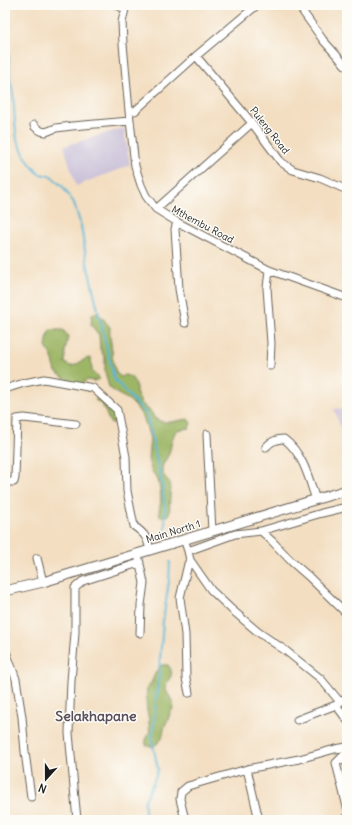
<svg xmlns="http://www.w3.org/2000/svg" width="352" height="825" font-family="Delius,sans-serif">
	<rect width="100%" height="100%" fill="#fdfcf7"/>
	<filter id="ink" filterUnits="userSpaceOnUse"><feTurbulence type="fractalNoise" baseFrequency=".025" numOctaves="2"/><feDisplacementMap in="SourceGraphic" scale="8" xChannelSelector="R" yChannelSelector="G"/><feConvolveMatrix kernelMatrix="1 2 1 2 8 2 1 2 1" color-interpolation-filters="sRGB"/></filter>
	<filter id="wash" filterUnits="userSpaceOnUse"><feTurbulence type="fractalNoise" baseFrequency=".012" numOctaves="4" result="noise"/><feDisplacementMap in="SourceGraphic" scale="16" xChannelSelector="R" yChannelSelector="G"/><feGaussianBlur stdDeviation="0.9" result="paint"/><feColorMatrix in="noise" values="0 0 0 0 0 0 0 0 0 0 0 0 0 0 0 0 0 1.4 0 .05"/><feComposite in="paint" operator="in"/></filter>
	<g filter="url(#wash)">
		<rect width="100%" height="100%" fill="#f3dec1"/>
		<!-- industrial -->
		<path fill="#c9bfd7" d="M124,128L130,165L76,186L64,146Z
			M347,408V446L334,409Z"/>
		<!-- forest -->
		<path fill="#9db666" stroke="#5c6941" d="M96,312C104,317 103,320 110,327C109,336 111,341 112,350C112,359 114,365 116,373L121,377L125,375L131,377L133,380L136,384V391L138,397L141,403L152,413L154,418L162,422H171L188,419L191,423L189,428L177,430C171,437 172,445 169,453C167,459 162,463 162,470C162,476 167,478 170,483C172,489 170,493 170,498C169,505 171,510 168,516L160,517L159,511L161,501L160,489L158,480L151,470L148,459L150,439L144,419L137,408L129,400L116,393L109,387L105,372V358L100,349L99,335L91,325L92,315Z
			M50,330H63L68,336L65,352V363C67,364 69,366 71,366C76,367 82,358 91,358L92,371L100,379L94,381L87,380L81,385L70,382L56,372L52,357L46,347L48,334Z
			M98,397L114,409L116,423H110L102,404L95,400Z
			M162,665H168C177,676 166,679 165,689L173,702V709L170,713L168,720L165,725L162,739L153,747L146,745C145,739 147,738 149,733C150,730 149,726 149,723C149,719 148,715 147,711C146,705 146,694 147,689C148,685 151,684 152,681C155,674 155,671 162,665Z"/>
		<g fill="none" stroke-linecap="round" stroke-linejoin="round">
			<!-- stream -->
			<path stroke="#58b6d6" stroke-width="2" d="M5,46L8,50L9,59L10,80L13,93L15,123L17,140L25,156L31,165L39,174L51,176L63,187L74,203L81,226L87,263L114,379L147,415L162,484L165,508V535
				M146,820L144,802L153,783L158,770L152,739L159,673L163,621L169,581L170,562"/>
		</g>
	</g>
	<g filter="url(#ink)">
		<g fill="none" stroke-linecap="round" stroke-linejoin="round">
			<!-- minor casing -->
			<g stroke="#676056" stroke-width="9">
				<path id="minor" d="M117,5L125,9
					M128,5L125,9L122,22L123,44L129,111L135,166L141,185L146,196L156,209L177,222L269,270L347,298
					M298,5L323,40L347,67
					M196,56L252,123L281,162L293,170L320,178L347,190
					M129,111H135L196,56L257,5
					M34,125L35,127L41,131L46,132L56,128L72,126L130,121
					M156,209L252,123
					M177,222L175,229L179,289L185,323
					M269,270L267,288L271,343L270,366
					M5,389L24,383L44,379L93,388L117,410L126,457L127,491L134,526C145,534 147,537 150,550
					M207,434L208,456L212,531
					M266,447C271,441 276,439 284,439C303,453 309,479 316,500
					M5,482H14L15,478L17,419L24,418L76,424
					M261,531L322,513L347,507
					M184,539L188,551L190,560L211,590L231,609L258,632L286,651L321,679L340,702L347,698
					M188,551L235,534L261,531L272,541L292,562L308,576L347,614
					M37,558L43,582
					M139,559L144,583L141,605L140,633
					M5,649L16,679L22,717L25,752L31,797
					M189,693L186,678L185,634L180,598L188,564L190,560
					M339,703L336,705L347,720
					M297,720L336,705
					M347,752L341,758L347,763
					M341,758L336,763L347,807
					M247,769L259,820
					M77,820L69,733L71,681L75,633V588L83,581L139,563
					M185,820L180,799L181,792L188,786L247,769L299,759L335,749L347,747
					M346,820L347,817"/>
			</g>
			<!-- major casing -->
			<g stroke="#676056" stroke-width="11">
				<path id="major" d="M5,591L43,582L150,550L347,490"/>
			</g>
			<!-- minor -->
			<use href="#minor" stroke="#fff" stroke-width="7"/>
			<!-- major -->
			<use href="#major" stroke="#fff" stroke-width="9"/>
		</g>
	</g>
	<g text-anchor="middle" stroke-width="3" stroke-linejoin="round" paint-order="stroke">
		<!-- street labels -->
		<g font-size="10" fill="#1c1c1c" stroke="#fdfcf7">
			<text transform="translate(270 130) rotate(52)" y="4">Puleng Road</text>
			<text transform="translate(203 224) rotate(28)" y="4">Mthembu Road</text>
			<text transform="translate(173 531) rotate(-17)" y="4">Main North 1</text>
		</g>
		<!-- district labels -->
		<g font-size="14" font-weight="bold" fill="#594f5c" stroke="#fdfcf7">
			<text x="96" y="721">Selakhapane</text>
		</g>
	</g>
	<!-- margin -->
	<rect width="352" height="825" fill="none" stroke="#fdfcf7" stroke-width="20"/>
	<!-- north arrow -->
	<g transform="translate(46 779) rotate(201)" stroke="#fdfcf7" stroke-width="3" paint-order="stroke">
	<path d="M0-3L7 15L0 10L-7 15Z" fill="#1c1c1c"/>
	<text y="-6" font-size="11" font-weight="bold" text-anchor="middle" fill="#1c1c1c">N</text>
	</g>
</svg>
